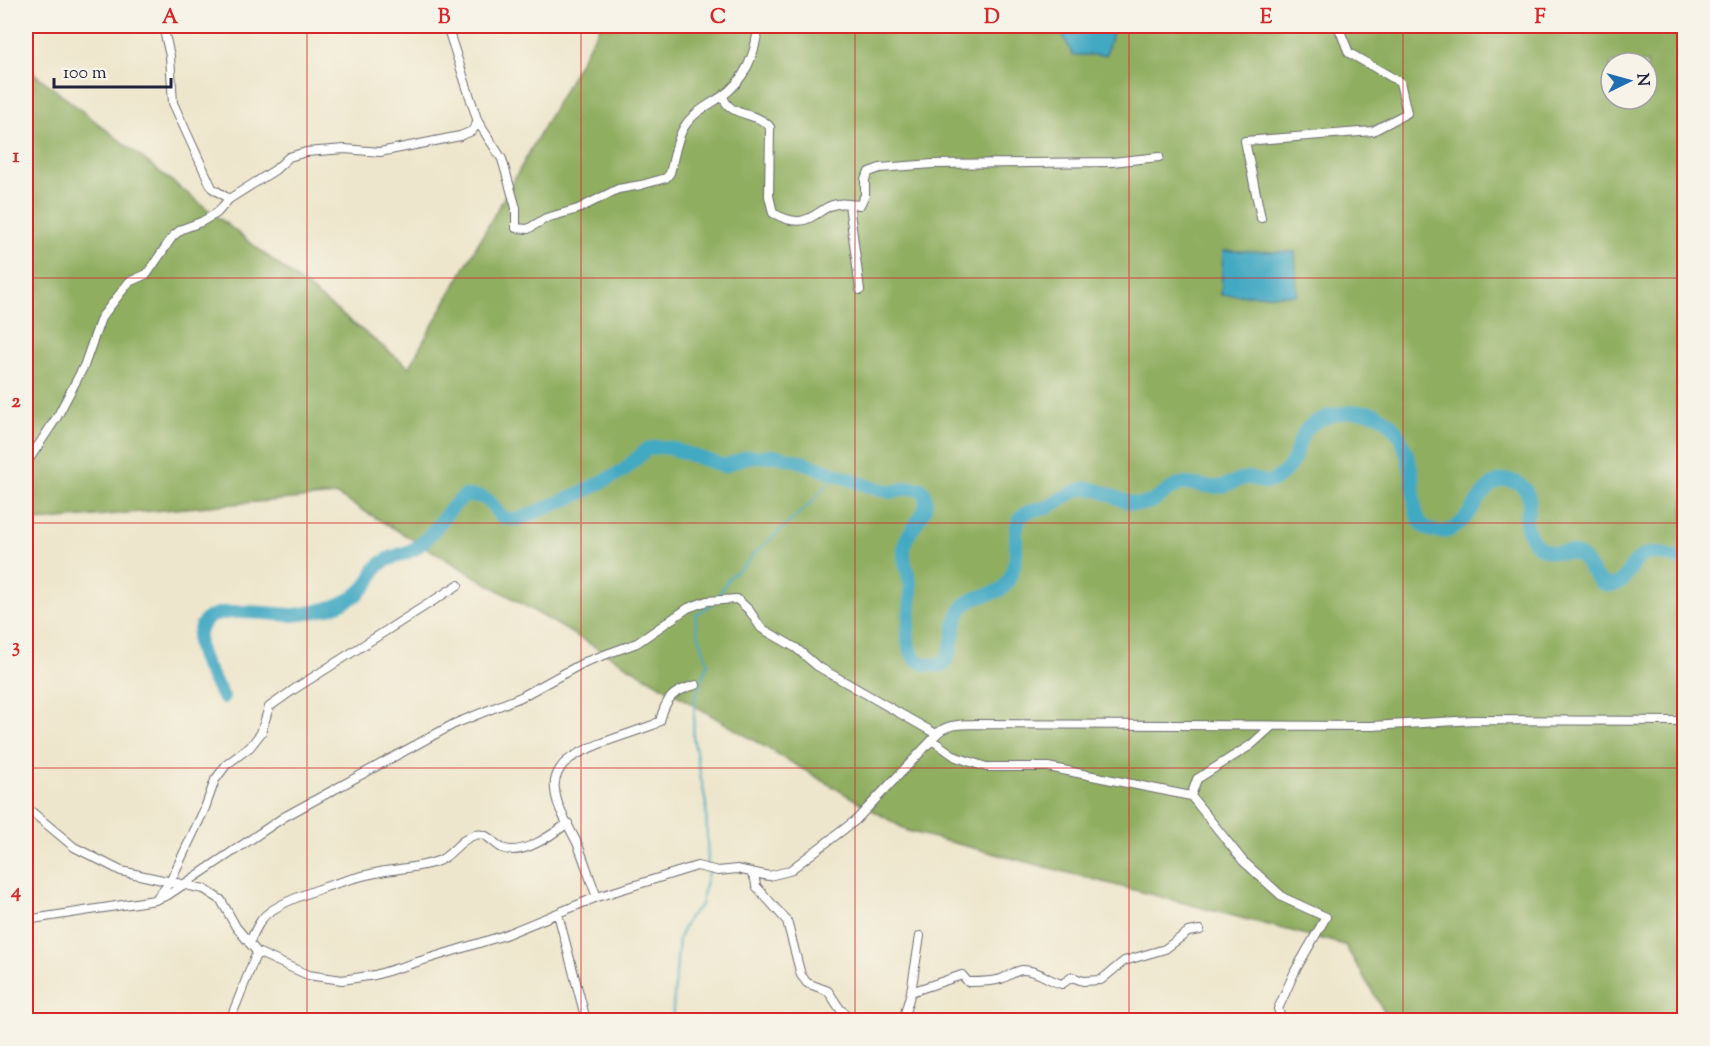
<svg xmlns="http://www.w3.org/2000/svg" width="1710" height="1046" font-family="'Sorts Mill Goudy',serif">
	<rect width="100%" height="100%" fill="#f7f3e8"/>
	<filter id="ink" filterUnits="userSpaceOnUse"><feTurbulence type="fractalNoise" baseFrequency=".0167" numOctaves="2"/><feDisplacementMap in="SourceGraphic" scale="12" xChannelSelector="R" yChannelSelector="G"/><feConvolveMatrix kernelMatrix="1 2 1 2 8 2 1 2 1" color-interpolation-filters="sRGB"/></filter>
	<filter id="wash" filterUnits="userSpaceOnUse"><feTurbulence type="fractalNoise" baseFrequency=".008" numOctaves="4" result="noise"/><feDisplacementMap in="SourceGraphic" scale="24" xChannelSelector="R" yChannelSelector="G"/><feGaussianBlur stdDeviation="1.35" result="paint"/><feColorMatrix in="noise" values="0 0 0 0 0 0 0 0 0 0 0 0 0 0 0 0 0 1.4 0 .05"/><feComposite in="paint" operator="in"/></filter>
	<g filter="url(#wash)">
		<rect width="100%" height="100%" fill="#eee6cc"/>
		<!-- forest -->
		<path fill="#90ae61" stroke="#59684e" stroke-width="1.5" fill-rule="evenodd" d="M600,26H1684V1020H1389L1345,945L908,831L337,495L26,522V67L409,367ZM1611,63H1647V99H1611Z"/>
		<!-- water -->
		<path fill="#43a9c3" stroke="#32667f" stroke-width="1.5" d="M1058,26H1114L1106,55H1073Z
			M1223,251L1295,252L1297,295H1221Z"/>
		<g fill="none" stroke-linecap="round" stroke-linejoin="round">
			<!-- stream -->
			<path stroke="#43a9c3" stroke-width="2" d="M717,598L730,576L743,567L753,555L813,501L829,481L836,475
				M708,867L706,804L693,737L695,698L708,663L697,630L695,615L711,605
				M672,1020L679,938L689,917L701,905L708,872"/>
			<!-- river -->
			<path stroke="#43a9c3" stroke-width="14" d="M223,697C212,676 186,643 205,621C219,605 274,615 295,615C305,614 316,611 326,609C343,604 358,597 368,583C372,578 373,571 377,567C387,556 402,556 414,549C435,536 445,509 465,496C471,496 478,495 484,498C501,506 492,522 519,519L577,495L623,471L647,449L658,447L670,448L724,466L747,457L777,456L799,461L874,488L892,492L908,488L922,489C936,509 909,527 905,543C901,561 909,572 911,588C913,619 891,670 943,665C957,646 950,620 965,605C976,593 999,597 1007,583C1012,576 1016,560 1016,552C1017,540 1013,524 1023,515C1030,509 1039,510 1048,507C1060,502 1069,492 1082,489C1103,485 1123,507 1144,504C1159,502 1167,487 1182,484C1192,483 1204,487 1214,487C1225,488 1235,480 1246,478C1253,477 1259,482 1267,482C1273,482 1276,479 1281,475C1298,462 1294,450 1304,433C1314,415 1361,406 1378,415C1399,425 1408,453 1412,474C1416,492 1409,526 1434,531C1470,539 1475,482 1505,480C1515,479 1527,487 1529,498C1531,505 1527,512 1526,519C1526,532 1533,545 1545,550C1556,555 1572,549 1581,557C1592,566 1594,586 1612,585C1629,584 1630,554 1653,553C1663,553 1675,558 1684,561"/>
		</g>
	</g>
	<g filter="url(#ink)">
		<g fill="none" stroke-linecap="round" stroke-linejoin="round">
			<!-- minor casing -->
			<g stroke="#69676e" stroke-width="10">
				<path id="minor" d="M163,26L170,56L173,103L212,188L229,199L275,170L289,157L306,152L345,149L380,152L460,136L472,131L478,122L502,159L516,208V228L528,229L546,218L578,209L618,189L641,185L666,178L670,173C674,159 676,141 683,129C692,113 707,106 721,97C745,81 756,53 758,26
					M447,26L478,122
					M723,96C729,118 757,111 770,127L769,196L773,213C816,237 816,198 849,204L860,290
					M849,204L860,205L865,195V179L869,172L880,168L933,164L1112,162L1159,157
					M1261,218L1245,141L1373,131L1407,113L1400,82L1349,53L1338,26
					M26,464L57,417L84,366L101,318L129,282L147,274L173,236L182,229L201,222L217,213L229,199
					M932,740L956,757L986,767H1048L1191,796L1197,779L1251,745L1272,726
					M1191,796L1243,861L1284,898L1326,917L1295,971L1278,1009L1282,1020
					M26,807L74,847L121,871L204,889L221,900L236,927L257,952L308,975L342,980L375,975L502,936L597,897L697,866L718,871L737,869L769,876L789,871L856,820L932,740C942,723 959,725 976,724L1372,726L1474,720L1684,721
					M750,872L755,879L756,886L787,921L801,975L807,983L828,991L840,1009L853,1020
					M597,897C590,880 585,862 578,845C570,827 556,808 555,789C553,777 561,764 571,758C592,744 629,734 653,725L660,721C666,697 673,691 696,685
					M155,900L170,882L205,808L215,780L226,765L250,747L261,733L269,707L296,688L458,585
					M558,914L586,1020
					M26,920L155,900L168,895L284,817L454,724L521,697L585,662L637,643L688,608L707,601L737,599L749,610L761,628L796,648L817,666L936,734
					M249,943C253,935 257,926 262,919C277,899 354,877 380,872C399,868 420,868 438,861C452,856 459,839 475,835C488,832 492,843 502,848C522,857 553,834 568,823
					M911,992L962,975L968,982C979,982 991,982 1001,979C1009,976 1016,970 1023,970C1039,970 1048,981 1062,984L1072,977L1083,981L1101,980L1124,961L1165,949L1188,932L1200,930
					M230,1020L257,952
					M903,1020L911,992L920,936"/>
			</g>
			<!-- minor -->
			<use href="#minor" stroke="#fff" stroke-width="8"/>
		</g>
	</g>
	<!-- grid -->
	<path fill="none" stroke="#d62828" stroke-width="1.5" stroke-opacity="0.55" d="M307,26V1020M581,26V1020M855,26V1020M1129,26V1020M1403,26V1020M26,278H1684M26,523H1684M26,768H1684"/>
	<!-- margin -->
	<rect width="1710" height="1046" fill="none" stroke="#f7f3e8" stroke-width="66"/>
	<!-- north arrow -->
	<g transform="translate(1629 81) rotate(85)"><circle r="28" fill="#f7f3e8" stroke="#a29fa3" stroke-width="1.5"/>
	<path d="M0-4.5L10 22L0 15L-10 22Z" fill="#1f6fb2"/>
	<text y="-9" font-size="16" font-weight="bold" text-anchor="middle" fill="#22223b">N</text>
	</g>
	<!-- scale -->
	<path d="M54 78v9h117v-9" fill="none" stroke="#22223b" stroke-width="3"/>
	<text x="63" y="78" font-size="18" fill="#22223b" stroke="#f7f3e8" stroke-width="4.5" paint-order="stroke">100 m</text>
	<rect x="33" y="33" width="1644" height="980" fill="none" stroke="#d62828" stroke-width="2"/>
	<g font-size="20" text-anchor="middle" font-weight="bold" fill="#d62828">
		<text x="170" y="23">A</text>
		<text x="444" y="23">B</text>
		<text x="718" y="23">C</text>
		<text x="992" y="23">D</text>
		<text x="1266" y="23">E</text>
		<text x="1540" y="23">F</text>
		<text x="16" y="162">1</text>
		<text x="16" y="407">2</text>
		<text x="16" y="652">3</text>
		<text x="16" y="897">4</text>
	</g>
</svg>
